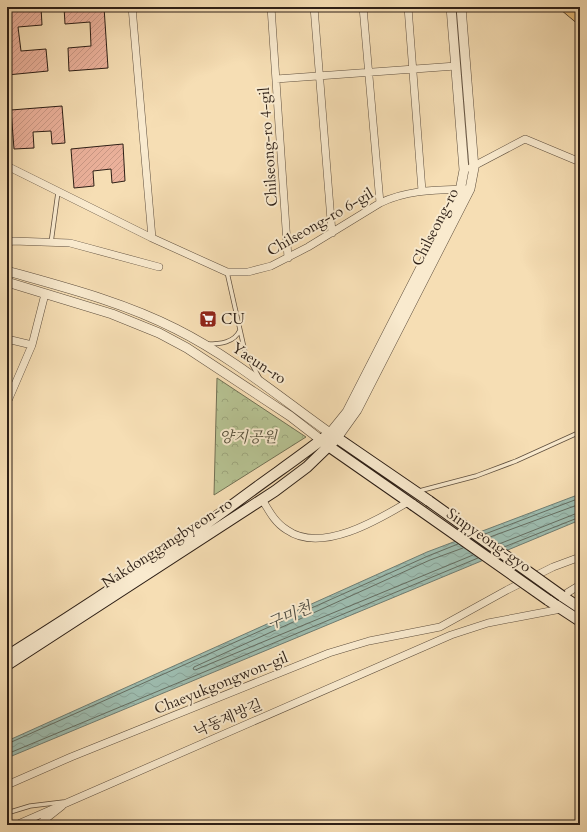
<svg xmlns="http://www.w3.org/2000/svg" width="587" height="832" font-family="Cardo,'Noto Serif KR',serif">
	<defs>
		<pattern id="park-crowns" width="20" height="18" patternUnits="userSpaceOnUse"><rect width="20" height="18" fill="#b6c292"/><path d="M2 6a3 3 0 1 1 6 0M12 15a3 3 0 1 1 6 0" fill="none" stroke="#9da67d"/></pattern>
		<pattern id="water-waves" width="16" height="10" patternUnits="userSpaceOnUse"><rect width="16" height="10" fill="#9dbcaf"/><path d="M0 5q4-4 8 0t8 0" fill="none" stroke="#88a196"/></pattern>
		<pattern id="building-hatch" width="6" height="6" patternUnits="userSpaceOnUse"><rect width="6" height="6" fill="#ebb19b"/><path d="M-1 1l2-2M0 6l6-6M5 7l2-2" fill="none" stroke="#ca9885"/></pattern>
	</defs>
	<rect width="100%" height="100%" fill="#f6deb4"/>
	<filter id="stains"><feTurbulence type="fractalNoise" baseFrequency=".005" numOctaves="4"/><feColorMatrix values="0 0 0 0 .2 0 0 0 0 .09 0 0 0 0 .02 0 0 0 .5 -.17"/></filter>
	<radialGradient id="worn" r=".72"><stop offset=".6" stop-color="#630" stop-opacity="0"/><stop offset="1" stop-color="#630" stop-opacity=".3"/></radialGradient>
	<!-- park -->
	<path fill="url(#park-crowns)" stroke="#727054" d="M217,378L306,437L214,495Z"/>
	<!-- water -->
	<path fill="url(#water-waves)" stroke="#707d72" d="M580,494V520L7,758V741L427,552Z"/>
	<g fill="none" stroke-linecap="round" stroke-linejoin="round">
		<!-- shore -->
		<path stroke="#656e62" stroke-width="1" d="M485,534L580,498
			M490,537L580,504
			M499,544L580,512
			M504,547L580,517
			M463,548L430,560L194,667L193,669L195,670L473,555
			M7,744L428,556L458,544
			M7,754L478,558"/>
	</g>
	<!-- building -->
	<path fill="url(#building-hatch)" stroke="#2d1f16" d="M7,7H41L42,25L18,27L21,51L46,49L48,71L7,75Z
		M64,7H104L108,68L69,71L68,48L91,46L90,22L65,24Z
		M62,106L65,143L52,144L51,131L33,132L34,148L14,149L11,110Z
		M123,144L125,181L112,183L111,169L93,171L94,186L74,188L71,149Z"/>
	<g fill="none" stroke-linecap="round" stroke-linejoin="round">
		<!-- service casing -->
		<g stroke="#5f4f3e" stroke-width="5">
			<path id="service" d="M51,243L58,192
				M227,272L245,352L259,377
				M207,344C220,344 234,343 240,330
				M419,491L476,476L516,461L580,432
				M7,813L30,806L63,802"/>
		</g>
		<!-- minor casing -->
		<g stroke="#5f4f3e" stroke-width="8">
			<path id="minor" d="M132,7L152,238
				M271,7L288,258
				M314,7L332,233
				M363,7L380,203
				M408,7L422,191
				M276,79L456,66
				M7,166L152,238L227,272H248L271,266L308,247L380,203C407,190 435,190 465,189
				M470,168L525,139L580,162
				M7,243L13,241L70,243L159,267
				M7,339L32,345
				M7,403L32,345L45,294
				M262,499C269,511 275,523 287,530C321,554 378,520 408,502
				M562,596L580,585
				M7,785L71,757L329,653L369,641L440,627L507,590L553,567L580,557
				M16,825L451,635L488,623L561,609
				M38,825L62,806"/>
		</g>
		<!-- tertiary casing -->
		<g stroke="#5f4f3e" stroke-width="10">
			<path id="tertiary" d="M7,271C64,287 123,302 176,329C234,358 284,401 337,438L357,410L470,189L474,168L461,7
				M7,282L112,314L159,333L187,348L290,416L321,440
				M330,433L347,412L460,191L464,170L451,7"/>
		</g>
		<!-- secondary casing -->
		<g stroke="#2d1f16" stroke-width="12">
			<path id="secondary" d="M324,443L413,505
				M562,596L580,608
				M548,600L580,621
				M7,656C90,604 172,550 250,492C277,472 304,454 330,433
				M7,665L275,491L307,467L337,438L429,501"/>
		</g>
		<!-- motorway casing -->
		<g stroke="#2d1f16" stroke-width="14">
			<path id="motorway" d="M568,7L580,17"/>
		</g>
		<!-- service -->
		<use href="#service" stroke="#f9eace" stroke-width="3.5"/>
		<!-- minor -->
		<use href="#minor" stroke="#f9eace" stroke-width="7"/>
		<!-- tertiary -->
		<use href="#tertiary" stroke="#f9eace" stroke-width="9"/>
		<!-- secondary -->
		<use href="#secondary" stroke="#f9eace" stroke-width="10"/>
		<!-- motorway -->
		<use href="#motorway" stroke="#ebbf7a" stroke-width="13"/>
		<!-- secondary-bridge casing -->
		<g stroke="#2d1f16" stroke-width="12" stroke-linecap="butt">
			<path id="secondary-bridge" d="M429,501L562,596
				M413,505L548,600"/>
		</g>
		<!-- secondary-bridge -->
		<use href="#secondary-bridge" stroke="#f9eace" stroke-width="10"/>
	</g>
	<!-- icons -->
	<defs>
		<g id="supermarket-square" transform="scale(0.9)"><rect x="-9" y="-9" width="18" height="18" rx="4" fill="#8f2418" stroke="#f9eace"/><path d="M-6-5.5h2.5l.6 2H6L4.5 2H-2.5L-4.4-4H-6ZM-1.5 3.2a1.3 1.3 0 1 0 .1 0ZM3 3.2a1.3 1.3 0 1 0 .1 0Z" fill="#fff"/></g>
	</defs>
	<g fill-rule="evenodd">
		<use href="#supermarket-square" x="208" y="319"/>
	</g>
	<g text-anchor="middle" stroke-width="4" stroke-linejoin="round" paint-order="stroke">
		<!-- street labels -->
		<g font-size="15" fill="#2d1f16" stroke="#f9eace">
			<text transform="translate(268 147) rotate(-94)" y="5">Chilseong-ro 4-gil</text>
			<text transform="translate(320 222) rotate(-30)" y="5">Chilseong-ro 6-gil</text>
			<text transform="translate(435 227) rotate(-63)" y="5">Chilseong-ro</text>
			<text transform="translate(259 363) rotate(34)" y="5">Yaeun-ro</text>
			<text transform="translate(489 540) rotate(35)" y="5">Sinpyeong-gyo</text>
			<text transform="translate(167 543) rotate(-33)" y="5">Nakdonggangbyeon-ro</text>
			<text transform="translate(221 683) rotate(-22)" y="5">Chaeyukgongwon-gil</text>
			<text transform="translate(228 718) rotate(-23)" y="5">낙동제방길</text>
		</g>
		<!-- poi labels -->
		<g font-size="15" fill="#2d1f16" stroke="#f9eace" text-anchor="start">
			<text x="221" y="324">CU</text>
		</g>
		<!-- park labels -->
		<g font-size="15" font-style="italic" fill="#56503b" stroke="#f9eace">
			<text x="248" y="442">양지공원</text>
		</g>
		<!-- water labels -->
		<g font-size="16" font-style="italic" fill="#4f4e44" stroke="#f9eace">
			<text transform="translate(289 615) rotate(-23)" y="6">구미천</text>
		</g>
	</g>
	<!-- margin -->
	<rect width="587" height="832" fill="none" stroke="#f6deb4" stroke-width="24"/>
	<rect x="8" y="8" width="571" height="816" fill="none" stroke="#2d1f16" stroke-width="2"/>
	<rect x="12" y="12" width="563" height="808" fill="none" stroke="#2d1f16"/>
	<rect width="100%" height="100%" filter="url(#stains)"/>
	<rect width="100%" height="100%" fill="url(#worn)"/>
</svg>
